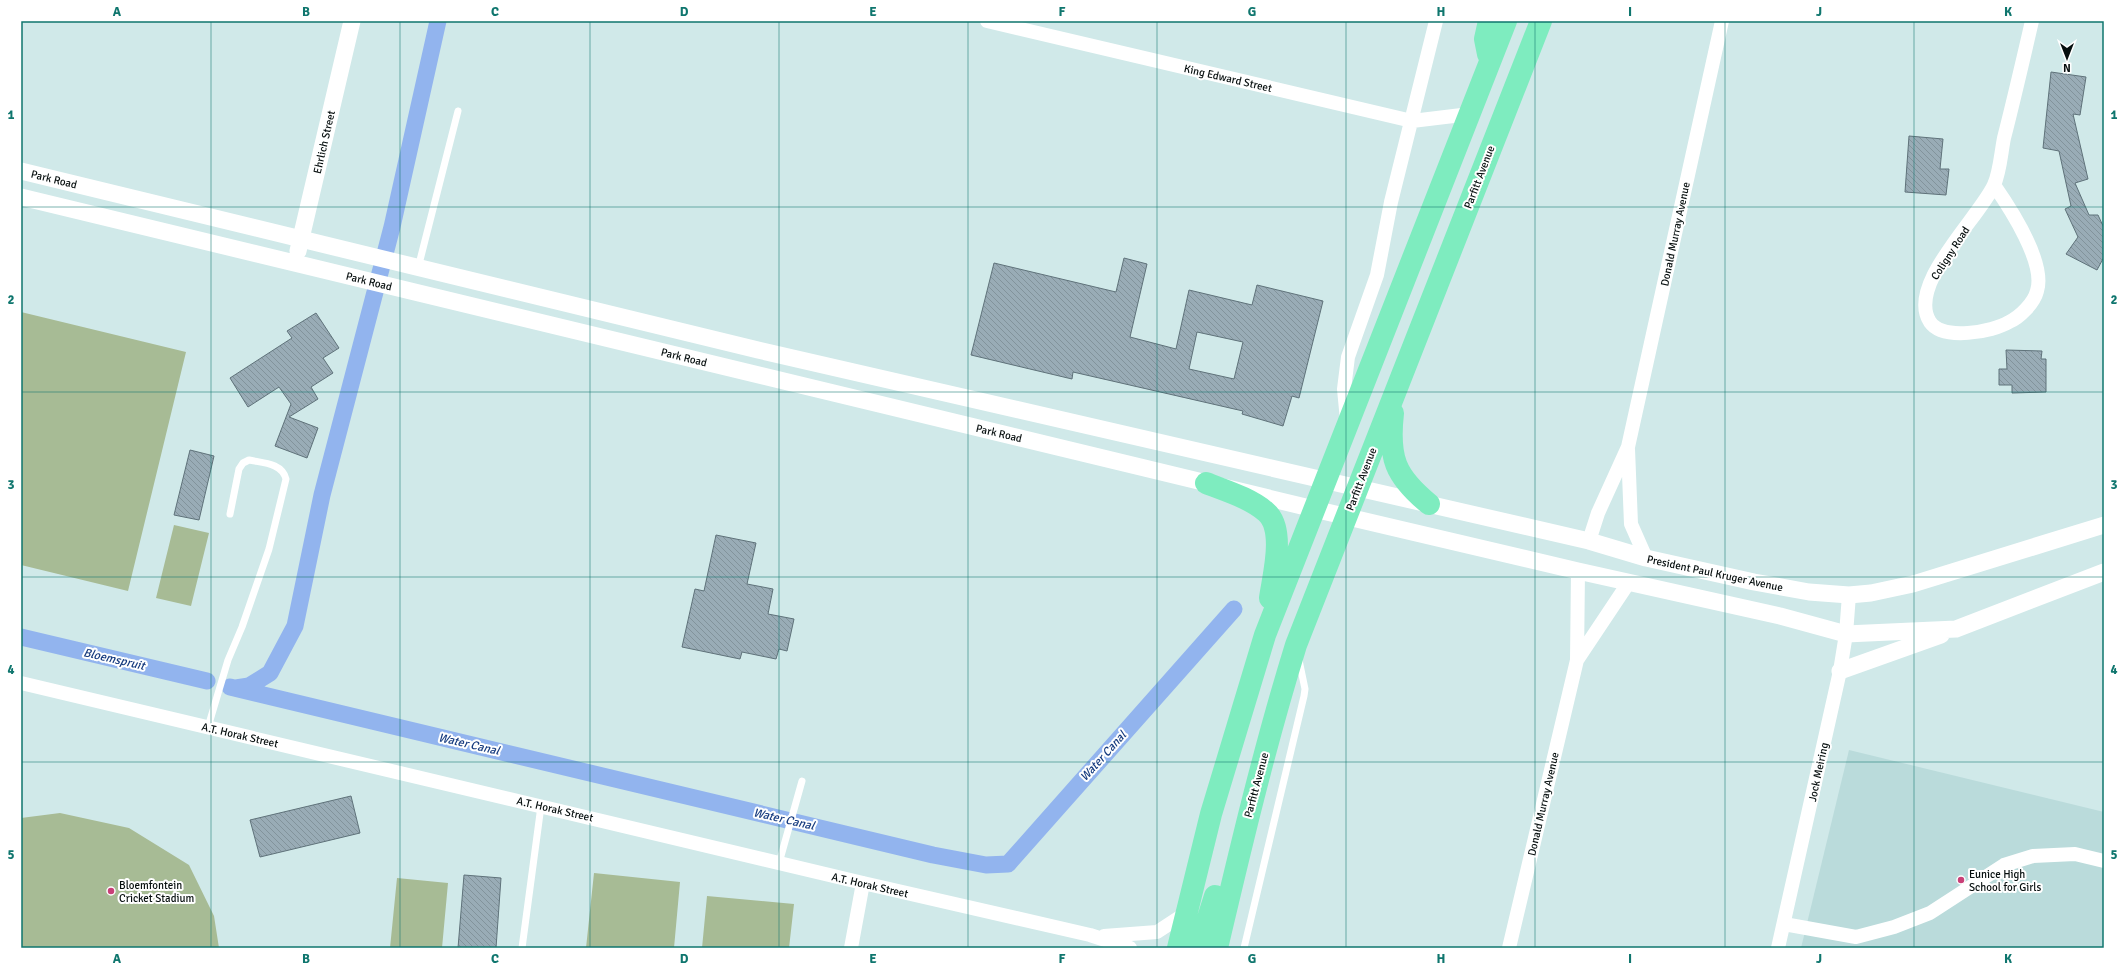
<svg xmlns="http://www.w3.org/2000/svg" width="2125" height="969" font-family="Signika,sans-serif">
	<defs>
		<pattern id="building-back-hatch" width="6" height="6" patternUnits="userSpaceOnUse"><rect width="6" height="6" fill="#99acb6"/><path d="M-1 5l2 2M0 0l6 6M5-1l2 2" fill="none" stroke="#82939b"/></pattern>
	</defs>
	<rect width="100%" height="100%" fill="#d0e9e9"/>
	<!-- built -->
	<path fill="#badbdb" d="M1849,750L2104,812V948H1801Z"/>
	<!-- park -->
	<path fill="#a7bb95" d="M21,312L186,352L128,591L21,565Z
		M174,525L209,533L191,606L156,598Z
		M60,813L129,828L189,865L214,916L219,948H21V818Z
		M594,873L680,882L674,948H586Z
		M397,878L448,883L442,948H390Z
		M707,896L794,904L789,948H702Z"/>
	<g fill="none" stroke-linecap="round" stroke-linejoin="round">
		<!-- canal -->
		<path stroke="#92b4ee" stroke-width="17" d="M21,637L207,681
			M230,687L933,855L986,865L1008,864L1234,609
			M236,688L249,686L270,673L295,626L322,495L392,227L438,21"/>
	</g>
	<!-- building -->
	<path fill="url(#building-back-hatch)" stroke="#5f727a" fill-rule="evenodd" d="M2051,72L2086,77L2080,115L2073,114L2088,179L2075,183L2089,215H2098L2104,228V257L2097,270L2066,254L2078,237L2065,209L2071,206L2059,151L2043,148Z
		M1909,136L1943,139L1940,169H1949L1946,195L1905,192Z
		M1124,258L1147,264L1130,337L1176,349L1189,290L1252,305L1257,285L1323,301L1299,398L1292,396L1283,426L1242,414L1243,411L1073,372L1072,379L971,355L994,263L1116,292ZM1197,332L1243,342L1234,379L1189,369Z
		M316,313L339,348L323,358L333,373L311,387L318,399L289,417L318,428L307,458L275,446L291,404L279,387L248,407L230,378L292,338L287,331Z
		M2006,350L2042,351L2041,359H2046V392L2012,393V385H1999V369H2007Z
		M190,450L214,456L199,520L174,515Z
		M716,535L756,543L747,584L773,589L768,614L794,619L787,651L779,649L776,659L742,652L740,659L682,647L695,589L704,591Z
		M351,796L360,833L260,857L250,820Z
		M464,875L501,878L496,948H458Z"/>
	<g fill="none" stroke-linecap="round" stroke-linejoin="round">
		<!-- service -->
		<path stroke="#fff" stroke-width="7" d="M418,268L458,111
			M208,727L228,660L242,627L269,549L286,479C282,463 263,463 249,460L243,463L239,469L230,514
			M779,863L802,781
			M522,948L541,806
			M1244,948L1304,696L1305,689L1299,660"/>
		<!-- minor -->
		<path stroke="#fff" stroke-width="14" d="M987,21L1412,121L1470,114
			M1994,185C2010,208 2046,263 2037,291C2034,303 2020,317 2009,322C1992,332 1943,341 1930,322C1906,285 1979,218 1994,185C2000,172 2001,153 2004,138C2014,99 2023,60 2032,21
			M1347,420L1344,389L1348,357L1377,275L1391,202L1436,21
			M1628,449L1631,524L1646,558
			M1589,541L1598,513L1628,447L1722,21
			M1577,660L1629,582
			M21,683L863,883L1090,935L1130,948
			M1784,924L1856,937L1894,927L1930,913L2004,865L2033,856L2075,854L2104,861
			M1104,936L1157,932L1186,913
			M851,948L863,883
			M1509,948L1577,660L1578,571
			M1778,948L1840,671L1846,634L1849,595"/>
		<!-- tertiary -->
		<path stroke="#fff" stroke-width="17" d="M21,171L758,350L1589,541L1646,558L1754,582L1809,592L1849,595L1871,593L1913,584L2104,525
			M21,197L1314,509L1578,571L1780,616L1846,634L1956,629L2104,572
			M298,251L352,21
			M1840,671L1941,635"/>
		<!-- trunk -->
		<path stroke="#7eecbf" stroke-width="22" d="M1488,54L1485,39L1489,21
			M1393,413C1388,458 1395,476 1429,504
			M1206,483C1226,491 1250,498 1266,512C1286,529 1273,576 1270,598
			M1178,948L1211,814L1265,635L1506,21
			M1191,948L1202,937L1215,896
			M1217,948C1241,846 1265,745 1296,645L1541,21"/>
	</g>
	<!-- grid -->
	<path fill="none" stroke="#0f766e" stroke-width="1" stroke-opacity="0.55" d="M211,21V948M400,21V948M590,21V948M779,21V948M968,21V948M1157,21V948M1346,21V948M1535,21V948M1725,21V948M1914,21V948M21,207H2104M21,392H2104M21,577H2104M21,762H2104"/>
	<!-- markers -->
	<g fill="#c93f77" stroke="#fff" stroke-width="1.5">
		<circle cx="1961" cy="880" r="4"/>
		<circle cx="111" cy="891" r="4"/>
	</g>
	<g text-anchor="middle" stroke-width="4" stroke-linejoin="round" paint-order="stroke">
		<!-- street labels -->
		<g font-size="11" fill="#060e0e" stroke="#fff">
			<text transform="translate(1228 78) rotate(13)" y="4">King Edward Street</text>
			<text transform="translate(324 142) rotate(-77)" y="4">Ehrlich Street</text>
			<text transform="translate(1479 177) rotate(-69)" y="4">Parfitt Avenue</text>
			<text transform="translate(54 179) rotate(14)" y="4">Park Road</text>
			<text transform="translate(1675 234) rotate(-78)" y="4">Donald Murray Avenue</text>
			<text transform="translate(1950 253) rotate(-57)" y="4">Coligny Road</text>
			<text transform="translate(369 281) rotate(14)" y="4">Park Road</text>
			<text transform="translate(684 357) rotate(14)" y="4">Park Road</text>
			<text transform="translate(999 433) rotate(13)" y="4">Park Road</text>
			<text transform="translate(1361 479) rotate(-69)" y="4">Parfitt Avenue</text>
			<text transform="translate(1715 573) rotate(12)" y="4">President Paul Kruger Avenue</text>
			<text transform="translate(240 735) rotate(13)" y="4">A.T. Horak Street</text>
			<text transform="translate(1818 772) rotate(-78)" y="4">Jock Meiring</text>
			<text transform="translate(1256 785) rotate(-75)" y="4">Parfitt Avenue</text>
			<text transform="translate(1543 804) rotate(-77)" y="4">Donald Murray Avenue</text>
			<text transform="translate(555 809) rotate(13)" y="4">A.T. Horak Street</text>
			<text transform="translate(870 885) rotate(13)" y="4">A.T. Horak Street</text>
		</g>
		<!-- poi labels -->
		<g font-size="11" fill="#060e0e" stroke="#fff" text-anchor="start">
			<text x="1969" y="878">Eunice High<tspan x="1969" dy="13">School for Girls</tspan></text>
			<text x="119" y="889">Bloemfontein<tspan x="119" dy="13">Cricket Stadium</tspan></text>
		</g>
		<!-- water labels -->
		<g font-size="12" font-style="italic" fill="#163b7f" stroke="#fff">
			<text transform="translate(114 659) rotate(13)" y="4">Bloemspruit</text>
			<text transform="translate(469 744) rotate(13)" y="4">Water Canal</text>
			<text transform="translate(1103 756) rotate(-48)" y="4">Water Canal</text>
			<text transform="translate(784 819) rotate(13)" y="4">Water Canal</text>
		</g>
	</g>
	<!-- border -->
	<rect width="2125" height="969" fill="none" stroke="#ffffff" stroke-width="44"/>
	<!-- north arrow -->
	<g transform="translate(2067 58) rotate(180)" stroke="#ffffff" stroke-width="3" paint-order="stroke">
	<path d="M0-3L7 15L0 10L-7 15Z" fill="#060e0e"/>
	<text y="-6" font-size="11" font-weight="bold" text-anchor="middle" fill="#060e0e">N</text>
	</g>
	<rect x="22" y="22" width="2081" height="925" fill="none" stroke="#0f766e" stroke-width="1.5"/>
	<g font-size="13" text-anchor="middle" font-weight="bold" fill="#0f766e">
		<text x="117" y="16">A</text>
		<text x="306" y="16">B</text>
		<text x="495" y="16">C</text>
		<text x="684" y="16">D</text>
		<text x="873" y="16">E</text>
		<text x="1062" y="16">F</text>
		<text x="1252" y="16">G</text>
		<text x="1441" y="16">H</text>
		<text x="1630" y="16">I</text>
		<text x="1819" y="16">J</text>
		<text x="2008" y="16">K</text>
		<text x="11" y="119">1</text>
		<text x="2114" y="119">1</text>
		<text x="11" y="304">2</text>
		<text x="2114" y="304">2</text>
		<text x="11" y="489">3</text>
		<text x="2114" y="489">3</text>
		<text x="11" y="674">4</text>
		<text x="2114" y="674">4</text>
		<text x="11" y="859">5</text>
		<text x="2114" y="859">5</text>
		<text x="117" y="963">A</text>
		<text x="306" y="963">B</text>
		<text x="495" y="963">C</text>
		<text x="684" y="963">D</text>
		<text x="873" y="963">E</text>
		<text x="1062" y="963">F</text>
		<text x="1252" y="963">G</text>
		<text x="1441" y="963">H</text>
		<text x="1630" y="963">I</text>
		<text x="1819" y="963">J</text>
		<text x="2008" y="963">K</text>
	</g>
</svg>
